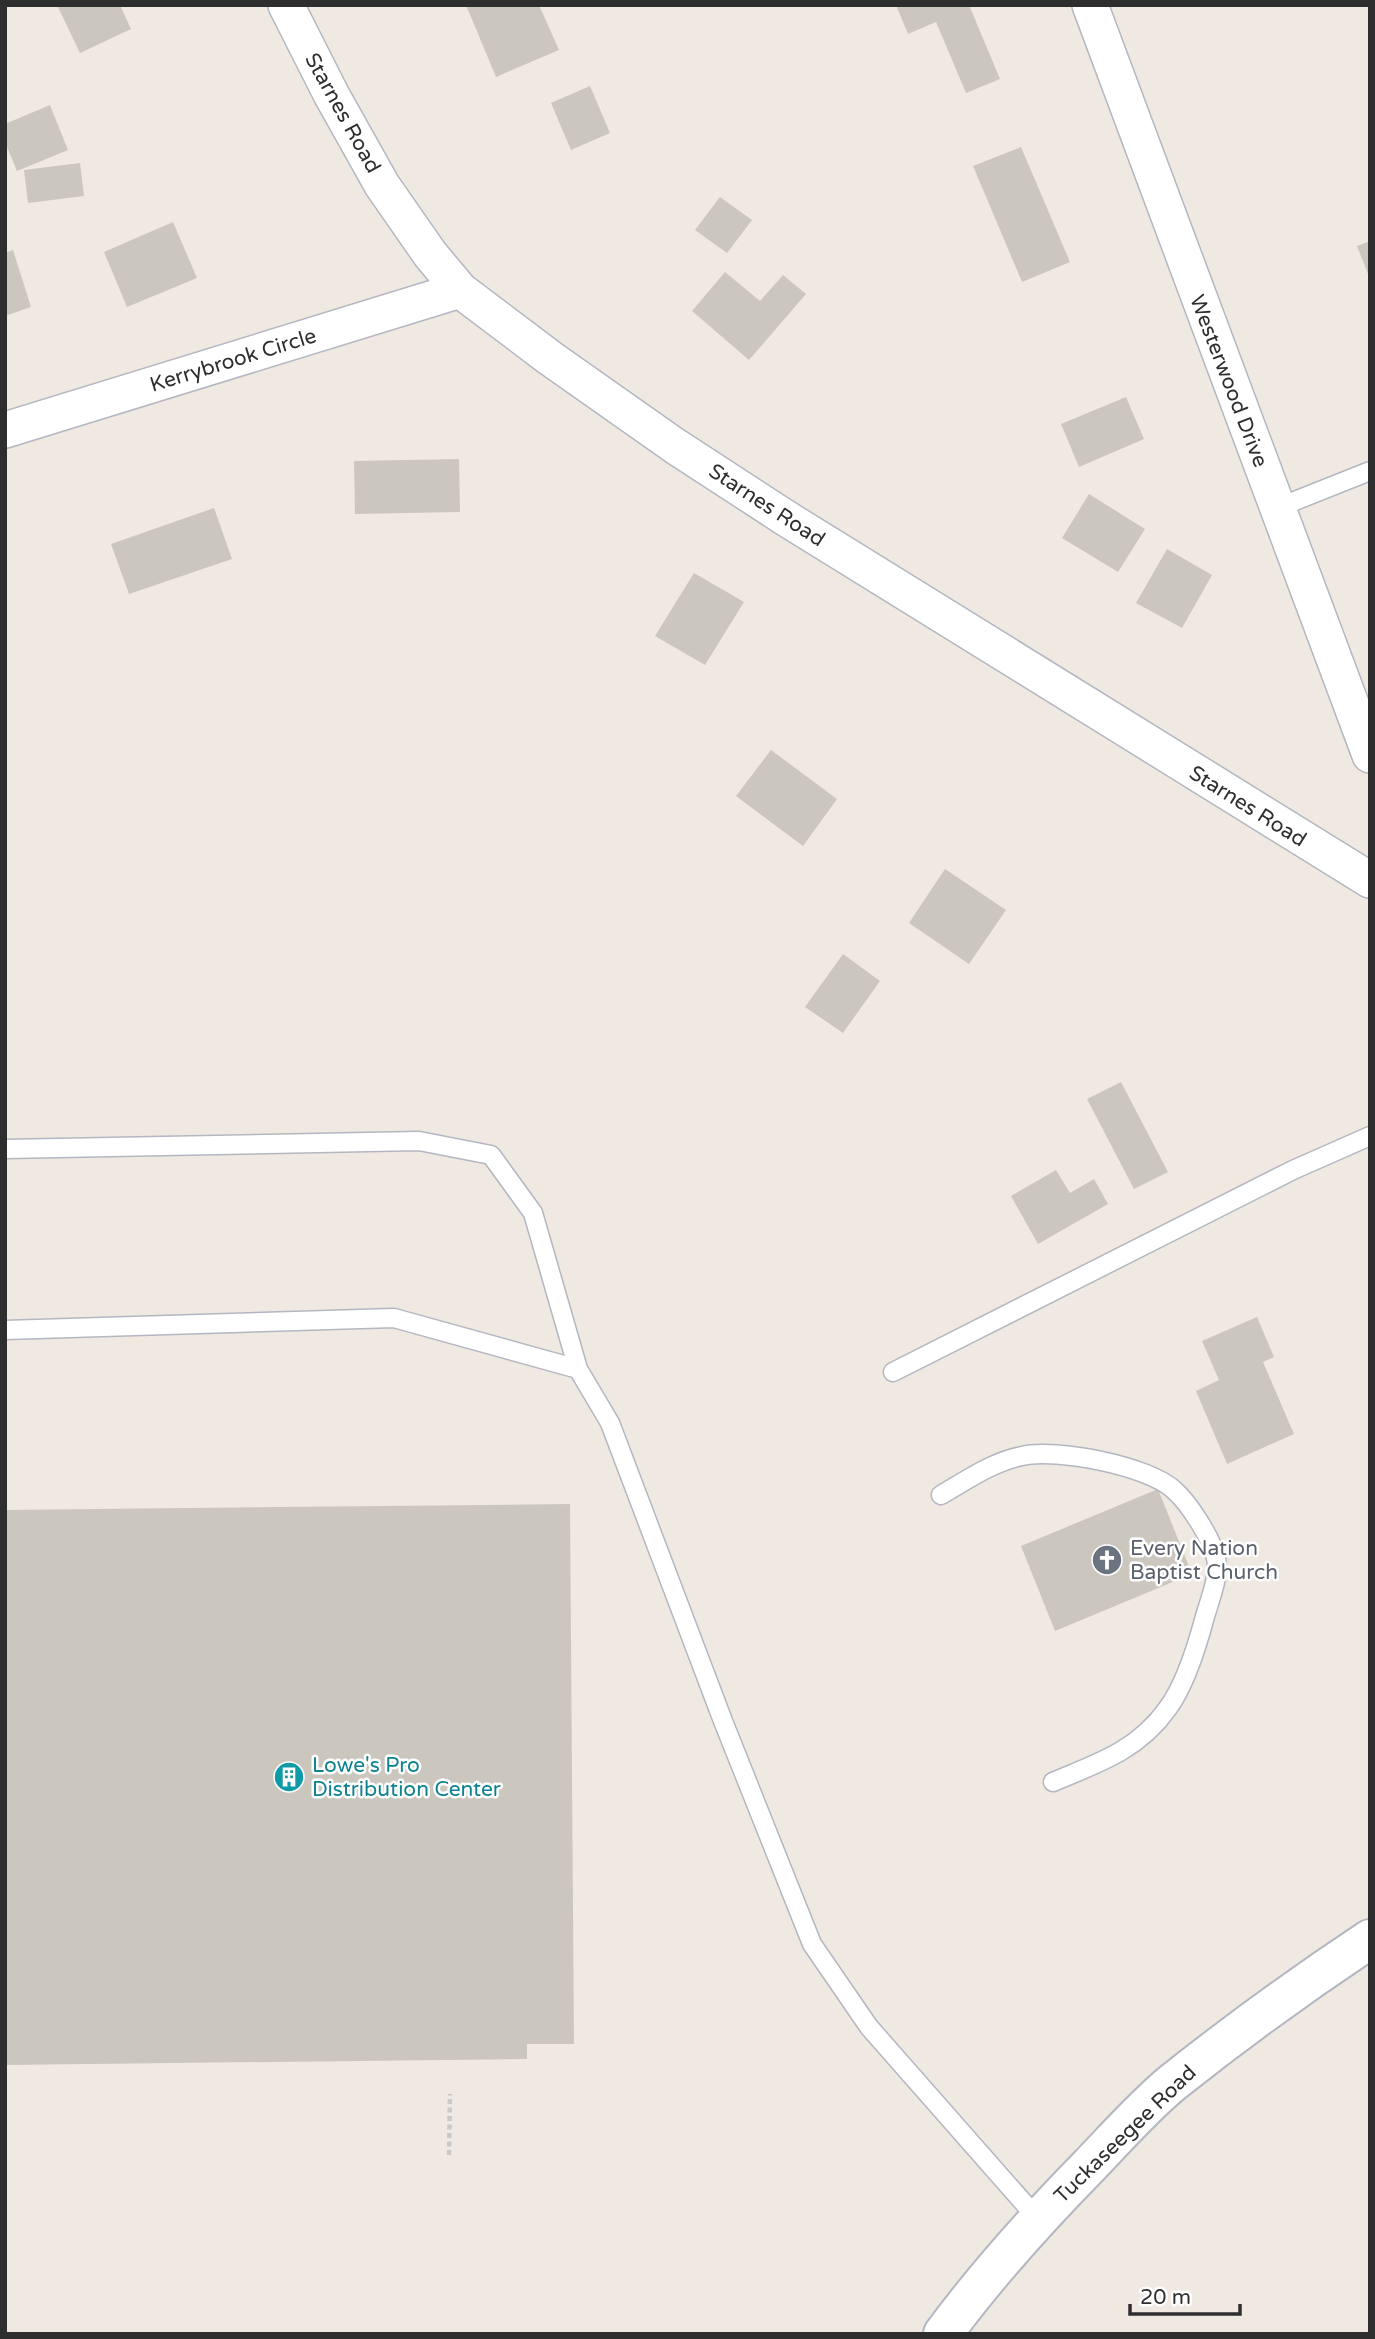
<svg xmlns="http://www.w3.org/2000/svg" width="1375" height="2339" font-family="'Varela Round',sans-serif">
	<rect width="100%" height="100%" fill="#efe9e1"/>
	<!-- building -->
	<path fill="#cbc7bf" d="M57,5H120L131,29L80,53Z
		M466,5H539L559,50L496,77Z
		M896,5H969L1000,79L966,93L936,22L908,34Z
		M590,86L610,133L571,150L551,103Z
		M50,105L68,150L17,171L5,142V124Z
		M1021,147L1070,262L1022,282L973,166Z
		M80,163L84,196L28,203L24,170Z
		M720,197L752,220L727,253L695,230Z
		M173,222L197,278L127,307L104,252Z
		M1370,241V279L1357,246Z
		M13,250L31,307L5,316V253Z
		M725,272L760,301L783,275L806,294L749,360L692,311Z
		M1126,397L1144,439L1079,467L1061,424Z
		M459,459L460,512L355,514L354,461Z
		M1089,494L1145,529L1118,572L1062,538Z
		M214,508L232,559L129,594L111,544Z
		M1167,549L1212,575L1182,628L1136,603Z
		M694,573L744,602L705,665L655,636Z
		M771,750L837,799L803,846L736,796Z
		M945,869L1006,910L969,964L909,923Z
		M843,954L880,981L843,1033L805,1007Z
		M1121,1082L1168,1172L1134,1189L1087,1099Z
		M1056,1170L1070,1193L1094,1179L1108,1204L1038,1244L1011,1196Z
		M1257,1317L1274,1357L1263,1362L1294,1434L1227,1464L1196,1391L1219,1380L1202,1341Z
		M1158,1489L1192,1574L1055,1631L1021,1546Z
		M570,1504L574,2044H527V2059L5,2065V1510Z"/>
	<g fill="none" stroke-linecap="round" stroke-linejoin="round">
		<!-- service casing -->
		<g stroke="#b4b7c1" stroke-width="21">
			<path id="service" d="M1277,508L1370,471
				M5,1149L419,1141L491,1155L533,1213L578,1369
				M5,1330L394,1318L578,1369L610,1423L723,1721L812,1944L869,2027L1038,2219
				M893,1372L1293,1170L1370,1136
				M941,1495C967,1480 992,1462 1022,1456C1056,1448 1149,1466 1174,1490C1189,1503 1212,1539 1216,1558C1220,1577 1209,1601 1204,1620C1197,1646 1184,1686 1168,1708C1156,1725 1138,1741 1121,1751C1099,1764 1076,1772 1053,1782"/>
		</g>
		<!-- minor casing -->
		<g stroke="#b4b7c1" stroke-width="38">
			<path id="minor" d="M286,5L331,94L382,185L430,254L460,290L550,358L675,446L784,517L1370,880
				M1090,5L1370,755
				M5,430L460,290"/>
		</g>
		<!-- tertiary casing -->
		<g stroke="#b4b7c1" stroke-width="42">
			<path id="tertiary" d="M943,2334C987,2274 1037,2219 1089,2166C1116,2138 1142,2108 1172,2083C1236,2032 1302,1984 1370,1939"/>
		</g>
		<!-- path -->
		<path stroke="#c9c9c9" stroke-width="4.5" stroke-dasharray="5 3.5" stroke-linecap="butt" d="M449,2155L450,2094"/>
		<!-- service -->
		<use href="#service" stroke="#fff" stroke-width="18"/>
		<!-- minor -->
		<use href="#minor" stroke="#fff" stroke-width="35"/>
		<!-- tertiary -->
		<use href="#tertiary" stroke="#fff" stroke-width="38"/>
	</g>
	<!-- icons -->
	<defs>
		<g id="church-disc" transform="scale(1.575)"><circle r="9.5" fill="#6b7280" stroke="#fff"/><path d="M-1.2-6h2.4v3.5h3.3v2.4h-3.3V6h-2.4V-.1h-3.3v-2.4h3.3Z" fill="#fff"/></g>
		<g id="building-disc" transform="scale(1.575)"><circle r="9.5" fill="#0f9aa8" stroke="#fff"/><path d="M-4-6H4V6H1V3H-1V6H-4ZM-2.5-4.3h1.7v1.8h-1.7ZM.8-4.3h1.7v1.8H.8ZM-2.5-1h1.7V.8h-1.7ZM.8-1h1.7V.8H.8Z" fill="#fff"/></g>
	</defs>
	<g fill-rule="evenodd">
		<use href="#church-disc" x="1107" y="1560"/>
		<use href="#building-disc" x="289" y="1777"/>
	</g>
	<g text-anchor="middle" stroke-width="5" stroke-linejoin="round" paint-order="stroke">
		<!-- street labels -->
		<g font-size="21" fill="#2e2e2e" stroke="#fff">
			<text transform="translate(343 113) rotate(61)" y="7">Starnes Road</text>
			<text transform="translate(233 360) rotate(-17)" y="7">Kerrybrook Circle</text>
			<text transform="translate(1229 381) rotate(69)" y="7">Westerwood Drive</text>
			<text transform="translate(767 505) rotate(33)" y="7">Starnes Road</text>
			<text transform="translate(1248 806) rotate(32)" y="7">Starnes Road</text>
			<text transform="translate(1125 2134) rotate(-44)" y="7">Tuckaseegee Road</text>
		</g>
		<!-- worship labels -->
		<g font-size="21" fill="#5b616d" stroke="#fff" text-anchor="start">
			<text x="1130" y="1555">Every Nation<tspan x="1130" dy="24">Baptist Church</tspan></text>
		</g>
		<!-- culture labels -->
		<g font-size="21" fill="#0d838f" stroke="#fff" text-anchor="start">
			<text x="312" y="1772">Lowe's Pro<tspan x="312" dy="24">Distribution Center</tspan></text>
		</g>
	</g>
	<!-- border -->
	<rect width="1375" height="2339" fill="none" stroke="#2e2e2e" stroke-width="14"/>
	<!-- scale -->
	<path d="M1130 2304v10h110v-10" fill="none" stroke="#2e2e2e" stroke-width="3.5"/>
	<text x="1140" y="2304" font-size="21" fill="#2e2e2e" stroke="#ffffff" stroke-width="5" paint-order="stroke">20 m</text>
</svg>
